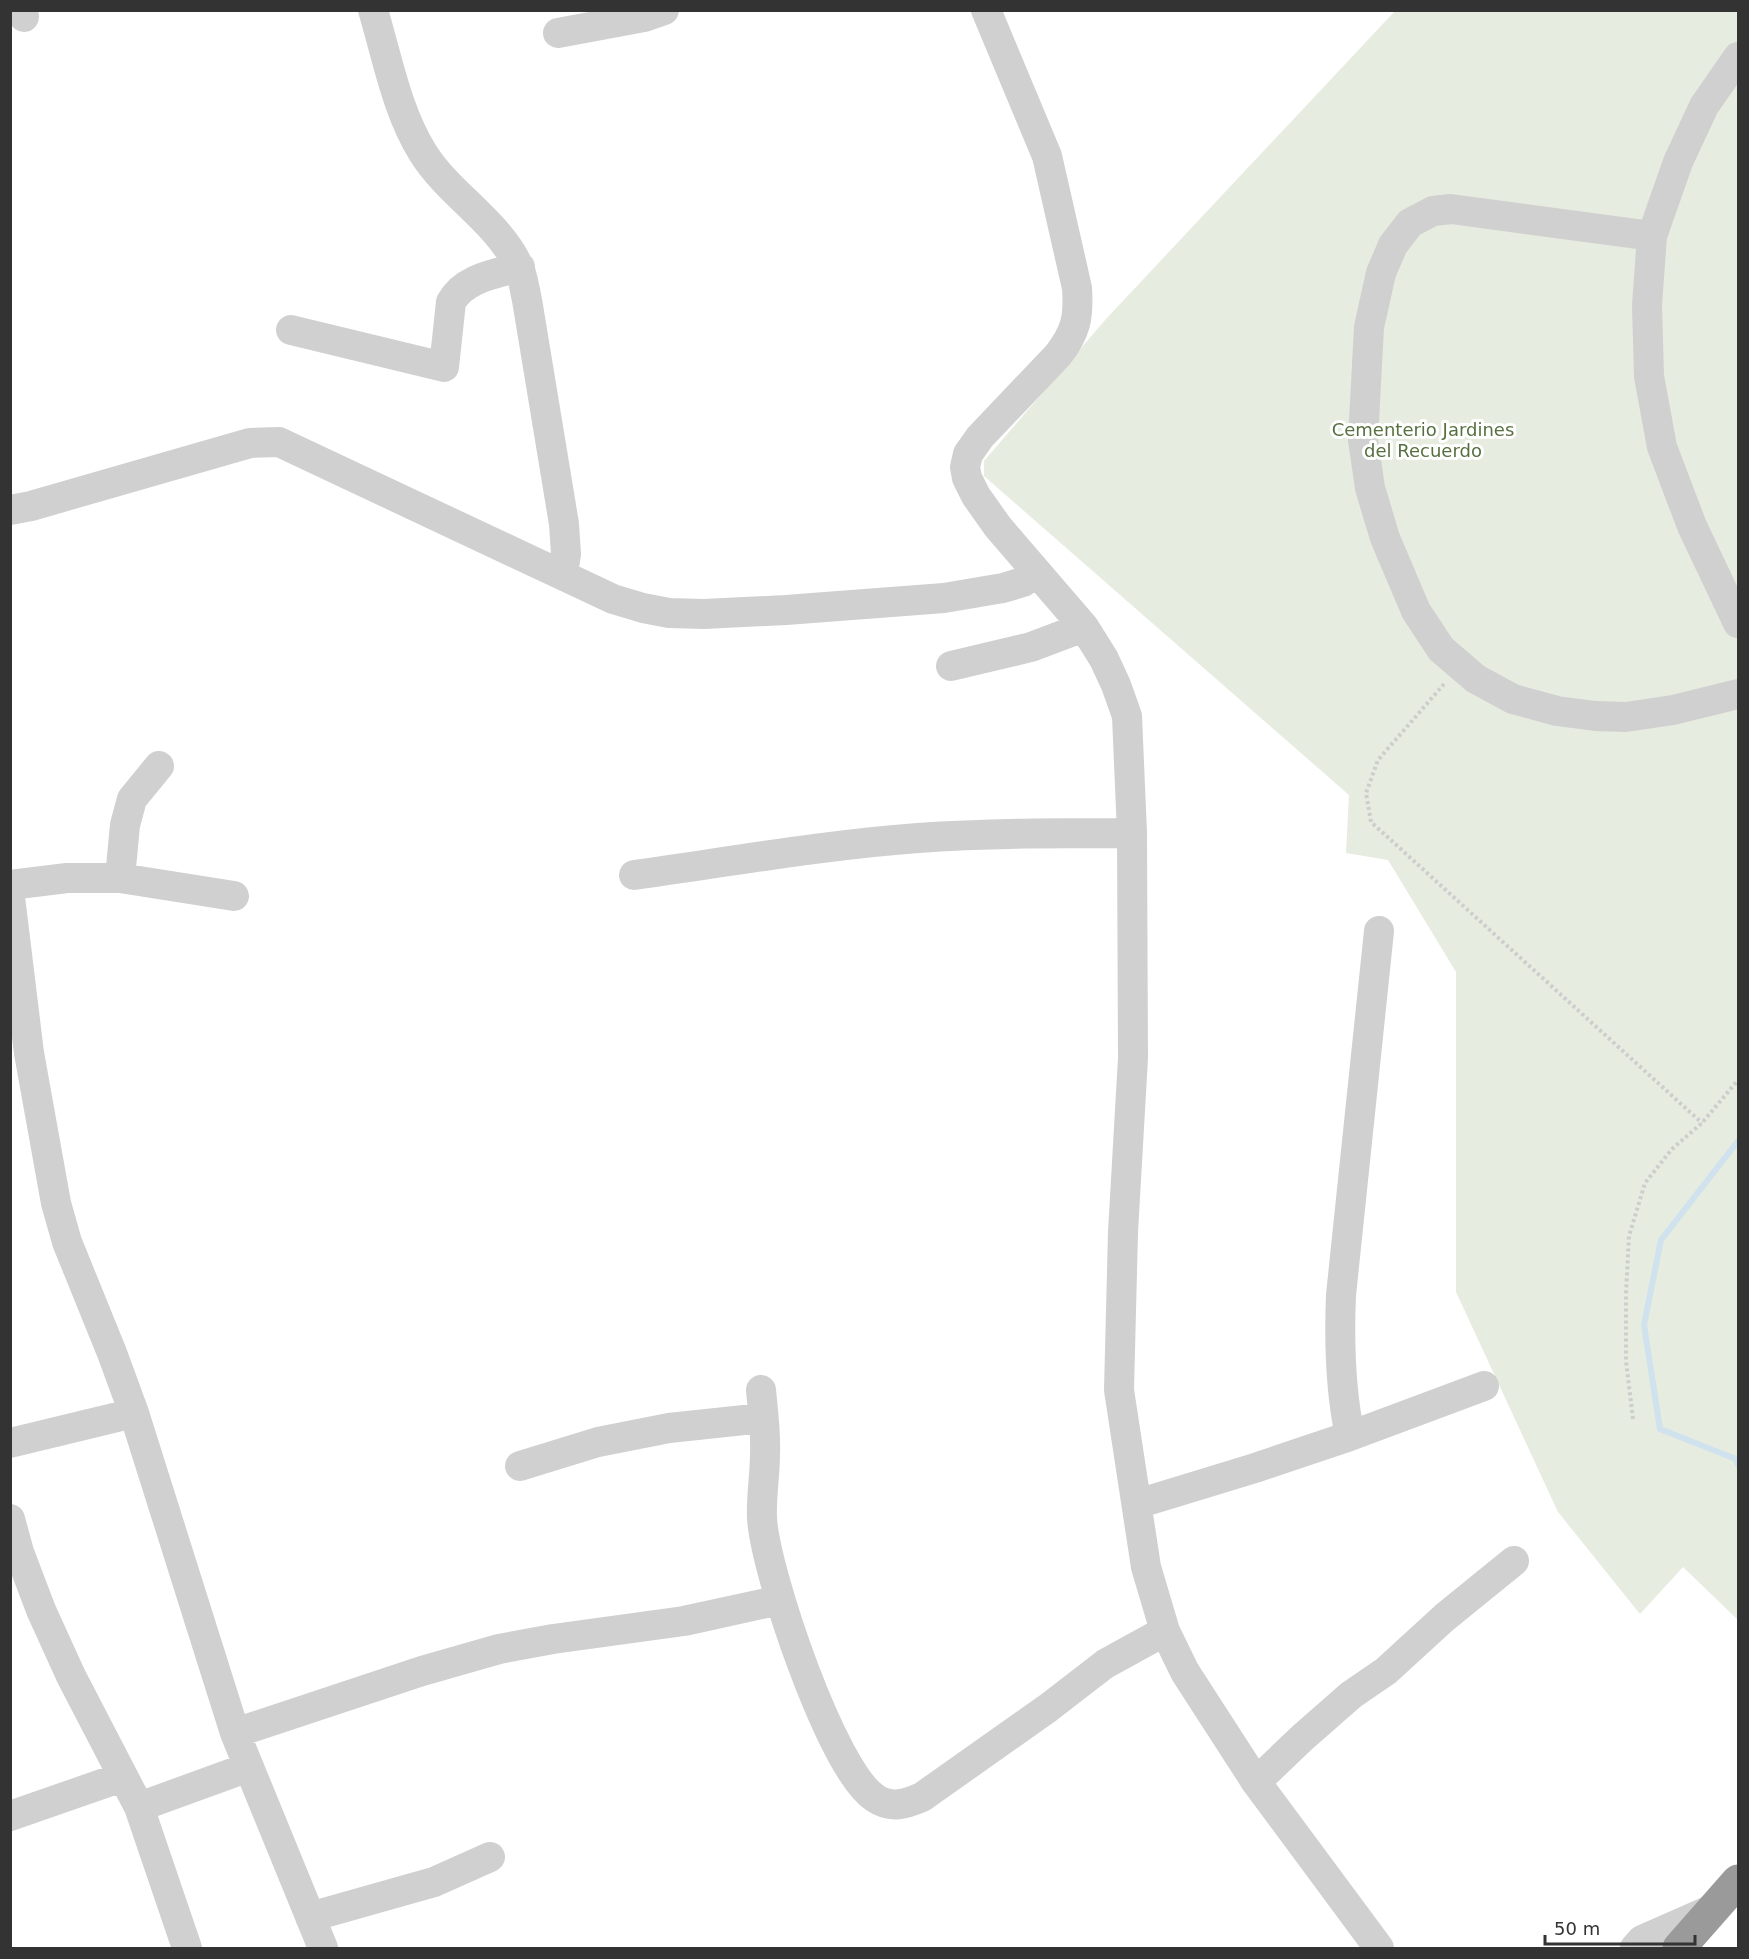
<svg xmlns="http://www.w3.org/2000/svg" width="1749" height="1959" font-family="'DejaVu Sans',sans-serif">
	<rect width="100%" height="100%" fill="#fff"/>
	<!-- green -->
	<path fill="#e6ecdf" d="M1395,11H1738V1620L1683,1567L1640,1614L1558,1512L1456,1292V972L1388,860L1346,853L1349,795L984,476V461L1106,319Z"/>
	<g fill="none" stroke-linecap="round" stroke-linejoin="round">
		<!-- stream -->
		<path stroke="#cfe2ee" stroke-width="6" d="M1738,1141L1661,1240L1644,1325L1660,1429L1736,1459L1738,1465"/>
		<!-- path -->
		<path stroke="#cdcdcd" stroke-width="4" stroke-dasharray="3 3" stroke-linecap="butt" d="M1444,684L1378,760L1366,793L1371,822L1702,1123
			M1633,1419L1626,1361V1294L1629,1236L1645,1183L1672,1149L1702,1123L1738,1080"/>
		<!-- minor -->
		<path stroke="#d0d0d0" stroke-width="30" d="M23,10L24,17
			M373,10C387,57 397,112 423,153C448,193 494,219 516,261C523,273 524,287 527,300L564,524L566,554L563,574
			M986,10L1047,156L1077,288C1079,317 1076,332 1058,355L980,437L968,454L965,467L967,478L976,496L998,527L1084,627L1104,659L1116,685L1127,716L1132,833L1133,1058L1123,1232L1119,1390L1146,1567L1165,1631L1185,1672L1256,1782L1379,1948
			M558,33L644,17L664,10
			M1738,57L1704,106L1678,162L1652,236L1647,305L1649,376L1662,447L1692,526L1738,623
			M1652,236L1451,209L1433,211L1410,223L1393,245L1381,273L1369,327L1363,440L1370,488L1385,538L1416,611L1441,649L1476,679L1513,699L1557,711L1595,716L1626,717L1673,710L1738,694
			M291,330L444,367L451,302C464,278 495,274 520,267
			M10,510L31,506L250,443L279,442L613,599L643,608L669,613L704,614L786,610L944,598L1003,588L1023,582L1036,572
			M951,666L1031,647L1084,627
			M634,875C728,862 823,845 918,838C989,833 1061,833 1132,833
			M120,878L125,825L132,799L159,766
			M10,885L67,878H120L234,896
			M10,897L29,1053L56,1203L67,1242L112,1353L134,1413L235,1733L323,1948
			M761,1390C763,1411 766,1433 765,1454C765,1475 761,1497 762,1518C765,1572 832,1770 875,1798C891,1809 906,1804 922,1797L1048,1708L1105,1664L1165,1631
			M1350,1436C1340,1389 1339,1343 1341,1295L1379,931
			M10,1443L134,1413
			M520,1466L598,1442L669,1428L763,1418
			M1137,1504L1255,1468L1350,1436L1484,1386
			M10,1519L19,1552L41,1610L71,1676L139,1807L187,1948
			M235,1733L422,1671L499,1649L553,1639L684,1621L780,1600
			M1256,1782L1302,1738L1351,1695L1386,1671L1445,1617L1514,1561
			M139,1807L249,1767
			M10,1816L122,1777
			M310,1917L434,1882L490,1857
			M1635,1948L1642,1940L1715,1908"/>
		<!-- highway -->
		<path stroke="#9a9a9a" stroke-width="33" d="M1679,1948L1738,1881"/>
	</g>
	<g text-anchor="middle" stroke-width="6" stroke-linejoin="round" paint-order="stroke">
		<!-- park labels -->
		<g font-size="18" fill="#56703f" stroke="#fff">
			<text x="1423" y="436">Cementerio Jardines<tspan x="1423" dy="21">del Recuerdo</tspan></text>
		</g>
	</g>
	<!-- border -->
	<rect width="1749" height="1959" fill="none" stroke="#333333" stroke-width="24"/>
	<!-- scale -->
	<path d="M1545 1935v9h150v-9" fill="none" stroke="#333333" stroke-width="3"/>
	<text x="1554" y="1935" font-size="18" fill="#333333" stroke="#ffffff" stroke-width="4.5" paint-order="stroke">50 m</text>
</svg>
